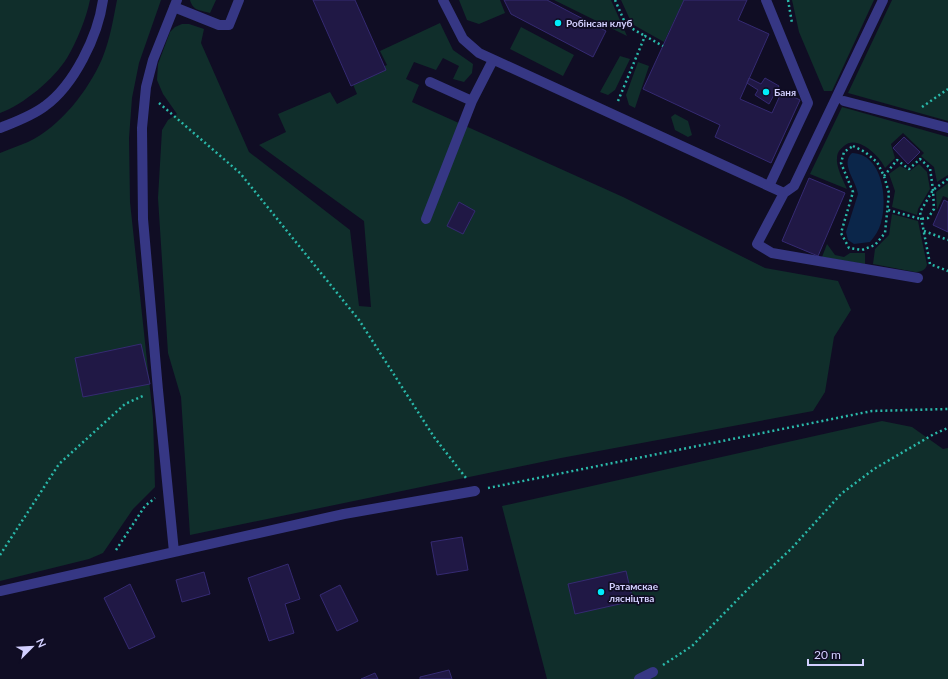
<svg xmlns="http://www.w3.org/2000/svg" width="948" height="679" font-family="Lato,sans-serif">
	<rect width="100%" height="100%" fill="#100d24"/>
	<!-- green -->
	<path fill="#102e2b" d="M0,0H90C86,19 77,41 67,58C54,79 23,105 0,113Z
		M117,0H161L139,63L132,98L129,138L130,202L153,417L155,487L133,509L103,553L89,559L0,581V153C9,149 19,146 28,142C60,127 88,91 102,59C110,40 113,20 117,0Z
		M190,0H216L210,13C200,10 193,11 190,0Z
		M459,0H500L505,13L479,24L467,20Z
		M554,0H611L627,36Z
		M621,0H684L664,42L632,24Z
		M792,0H874L832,91H824L799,32Z
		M892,0H948V121L848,93Z
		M440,23L453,50L473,64L472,73L464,82L453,79L459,66L443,58L436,70L414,62L406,79L419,85L412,102L623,197L765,268L838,281L851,310L834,337L825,392L813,411L561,458L190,535L181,397L168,353L158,198L162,130L168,120L177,114L163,94L157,80L158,64L170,32L175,27L182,24H189L204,29L201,43L249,152L350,230L359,306L371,307L364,221L259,145L286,132L278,114L330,92L337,104L357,94L352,82L387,65L380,51Z
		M521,27L574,55L563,76L510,49Z
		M620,56L630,59L615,90L608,95L600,92Z
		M638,62L649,66L635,108L629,105L626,95Z
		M842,107L948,137V175L937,182L934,167L921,156L924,153L903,133L891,144L895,158L885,168C880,156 857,134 844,146C839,150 837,153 837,159C836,167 844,182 847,189L810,174Z
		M675,114L688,121L692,135L688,137L675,130L671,117Z
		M919,164L927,172L930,189L918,209L917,215L892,207L895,191L889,174L900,166L910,171Z
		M948,183V198L943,196L937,210L936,192Z
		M892,214L918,221L927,265C925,271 920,272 915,272L873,264L875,249L889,235Z
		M827,244L835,255L844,257L850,253H865V264L822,257Z
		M882,421L912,427L943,449L948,448V679H547L502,506Z"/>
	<!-- water -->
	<path fill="#0b264a" d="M852,153C883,154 888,200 881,223C879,230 875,236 870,242L854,244L848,240L846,232L858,194C856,180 840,164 852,153Z"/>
	<!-- building -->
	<path fill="#201845" stroke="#352a72" d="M313,0H355L386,70L351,86Z
		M504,0H547L606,31L593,57L511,14Z
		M684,0H747L738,20L769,34L740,99L772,113L782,91L800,100L771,163L715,137L720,125L643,89Z
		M749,78L761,84L765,78L779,86L769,104L755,95L758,90L747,83Z
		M904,137L920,152L908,164L893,148Z
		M809,178L845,193L818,256L782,241Z
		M944,200L948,202V232L933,225Z
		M459,202L475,211L463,234L447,226Z
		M141,344L150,384L83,397L75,358Z
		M462,537L468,570L437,575L431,542Z
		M288,564L300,599L285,604L294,633L269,641L248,578Z
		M626,571L633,601L575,614L568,584Z
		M204,572L210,594L182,602L176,580Z
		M130,584L155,637L129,649L104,598Z
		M340,585L358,621L337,631L320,595Z
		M449,670L452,679H420V677Z
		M375,673L378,679H361Z"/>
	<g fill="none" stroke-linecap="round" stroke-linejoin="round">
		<!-- path -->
		<path stroke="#2ab9aa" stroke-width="2.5" stroke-dasharray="2 3" stroke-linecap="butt" d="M615,0L626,25L645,36
			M788,0L792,23
			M618,101L645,36L663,46
			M159,103L240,173L359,320L434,437L466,478
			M922,107L948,89
			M853,146L865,152L877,162L884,176L889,193L885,233L875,245L862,250L849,248L841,233L853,192L841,163L844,152Z
			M884,176L897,160L909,169L920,159L930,168L933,190L934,209L928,218L921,219L888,210
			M948,179L933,190L920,212L930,264L948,271
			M924,231L948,240
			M488,488L872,411L948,409
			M116,550L145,506L155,498
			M0,555L59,464L125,404L145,395
			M663,665L692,646L749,588L791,549L841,494L874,469L934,434L948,428"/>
		<!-- minor -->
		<path stroke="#363784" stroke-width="10" d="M443,0L463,39L479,53L784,193L794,186L883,0
			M766,0L808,103L769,186
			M174,7L219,25H229L239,0
			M430,82L472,101L493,60
			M844,101L948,128
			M0,128C15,122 32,116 45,106C74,85 98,36 103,0
			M784,193L757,244L772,253L918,278
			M426,219L472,101
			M174,552L158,390L143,219L142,128L146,87L153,60L177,0
			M0,591L344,514L475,491
			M639,679L653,672"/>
	</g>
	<!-- markers -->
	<g fill="#00edfb" stroke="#100d24" stroke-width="1.5">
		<circle cx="558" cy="23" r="4"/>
		<circle cx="766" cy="92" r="4"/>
		<circle cx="601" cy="592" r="4"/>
	</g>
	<g text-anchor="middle" stroke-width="3.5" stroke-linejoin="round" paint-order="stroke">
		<!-- poi labels -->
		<g font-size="10" font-weight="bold" fill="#d3d0ff" stroke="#100d24" text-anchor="start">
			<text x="566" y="27">Робінсан клуб</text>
			<text x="774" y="96">Баня</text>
			<text x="609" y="590">Ратамскае<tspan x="609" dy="12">лясніцтва</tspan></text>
		</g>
	</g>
	<!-- north arrow -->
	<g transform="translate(32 647) rotate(66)" stroke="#100d24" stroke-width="3" paint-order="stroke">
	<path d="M0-3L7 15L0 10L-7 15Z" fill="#d3d0ff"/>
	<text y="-6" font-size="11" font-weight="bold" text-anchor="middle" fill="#d3d0ff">N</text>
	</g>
	<!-- scale -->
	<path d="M808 659v6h55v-6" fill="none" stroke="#d3d0ff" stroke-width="2"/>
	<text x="814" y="659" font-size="12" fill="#d3d0ff" stroke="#100d24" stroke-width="3" paint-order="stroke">20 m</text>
</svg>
